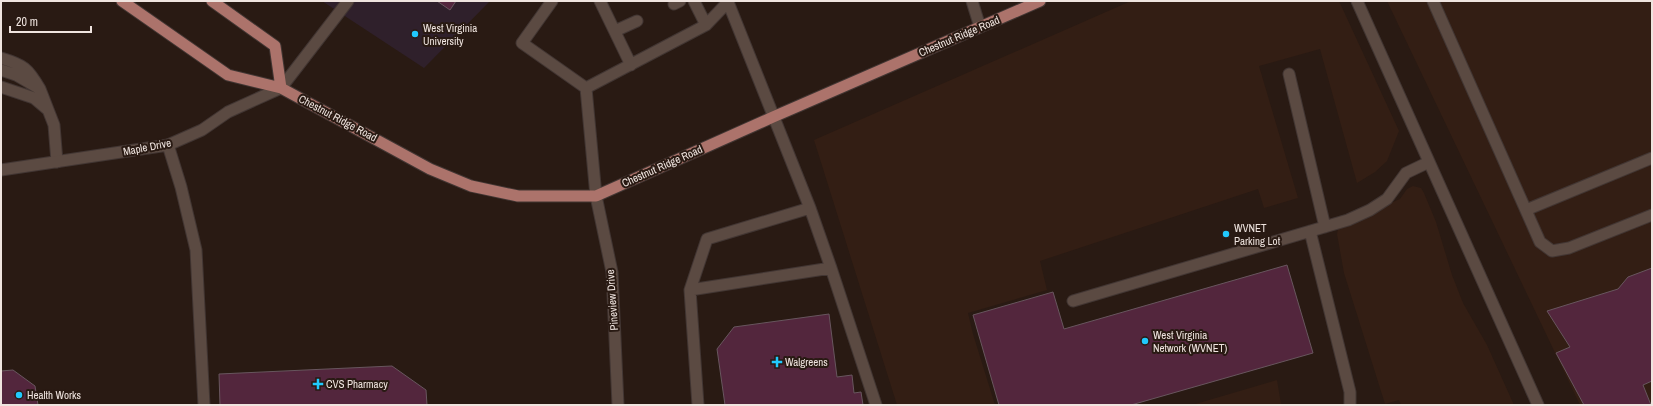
<svg xmlns="http://www.w3.org/2000/svg" width="1653" height="406" font-family="'Archivo Narrow',sans-serif">
	<rect width="100%" height="100%" fill="#291a13"/>
	<!-- built -->
	<path fill="#331e14" d="M1131,1H1339L1399,131L1387,161L1375,172L1357,183L1320,49L1259,66L1298,198L1264,208L1258,189L1040,261L1047,290L968,313L973,334L995,405H897L814,140Z
		M1387,1H1652V405H1580Z
		M1413,186L1421,188L1424,193L1436,222L1452,275L1463,303L1487,345L1514,405H1401L1399,400L1385,404L1344,273L1337,234L1340,220L1386,205L1400,199L1407,189Z
		M1277,380L1281,404L1278,405H1192Z"/>
	<!-- education -->
	<path fill="#2f202b" d="M322,1H490L424,68Z"/>
	<!-- building -->
	<path fill="#53263d" stroke="#68565e" d="M437,1H456L450,10Z
		M1287,265L1313,353L1131,405H999L973,315L1053,292L1064,329Z
		M1652,268V381L1643,385L1651,405H1584L1556,353L1570,347L1547,311L1618,289L1628,277Z
		M829,314L837,377L852,375L854,393L861,392L863,405H725L717,349L734,327Z
		M392,366L426,390L427,405H220L219,374Z
		M13,370L35,386L38,405H1V371Z"/>
	<g fill="none" stroke-linecap="round" stroke-linejoin="round">
		<!-- service casing -->
		<g stroke="#423633" stroke-width="13">
			<path id="service" d="M552,1L522,43L586,88
				M600,1L631,65
				M694,1L706,25
				M972,1L980,27
				M1357,1L1538,405
				M1433,1L1540,242L1552,251L1569,248L1652,215
				M674,4L680,1
				M615,31L637,21
				M1,58C24,65 28,68 40,89
				M1,70L16,75L40,89L54,125L57,162
				M1289,74L1325,227
				M1,87L34,98L47,109
				M281,88L348,1
				M168,145L181,187L196,250L204,405
				M596,196L586,88L706,25L728,2L810,208
				M1526,210L1652,158
				M1310,231L1350,392V405
				M831,268L876,405
				M690,290L831,268L810,208L707,239L690,290L698,405
				M1073,301L1348,220L1370,210L1387,199L1406,173L1429,162"/>
		</g>
		<!-- minor casing -->
		<g stroke="#423633" stroke-width="13">
			<path id="minor" d="M1,170L168,145L202,130L228,112L281,88"/>
		</g>
		<!-- tertiary casing -->
		<g stroke="#423633" stroke-width="13">
			<path id="tertiary" d="M596,196L612,272L618,405"/>
		</g>
		<!-- primary casing -->
		<g stroke="#423633" stroke-width="13">
			<path id="primary" d="M122,1L228,75L281,88L430,169L471,186L518,196H596L773,117L1040,1
				M212,1L275,46L281,88"/>
		</g>
		<!-- service -->
		<use href="#service" stroke="#5b4a42" stroke-width="11"/>
		<!-- minor -->
		<use href="#minor" stroke="#5b4a42" stroke-width="11"/>
		<!-- tertiary -->
		<use href="#tertiary" stroke="#5b4a42" stroke-width="11"/>
		<!-- primary -->
		<use href="#primary" stroke="#ac736b" stroke-width="11"/>
	</g>
	<!-- markers -->
	<g fill="#21c9fd" stroke="#291a13" stroke-width="1.5">
		<circle cx="415" cy="34" r="4"/>
		<circle cx="1226" cy="234" r="4"/>
		<circle cx="1145" cy="341" r="4"/>
		<path d="M775 356h4v4h4v4h-4v4h-4v-4h-4v-4h4z"/>
		<path d="M316 378h4v4h4v4h-4v4h-4v-4h-4v-4h4z"/>
		<circle cx="19" cy="395" r="4"/>
	</g>
	<g text-anchor="middle" stroke-width="4" stroke-linejoin="round" paint-order="stroke">
		<!-- poi labels -->
		<g font-size="11" fill="#efe4df" stroke="#291a13" text-anchor="start">
			<text x="423" y="32">West Virginia<tspan x="423" dy="13">University</tspan></text>
			<text x="1234" y="232">WVNET<tspan x="1234" dy="13">Parking Lot</tspan></text>
			<text x="1153" y="339">West Virginia<tspan x="1153" dy="13">Network (WVNET)</tspan></text>
			<text x="785" y="366">Walgreens</text>
			<text x="326" y="388">CVS Pharmacy</text>
			<text x="27" y="399">Health Works</text>
		</g>
		<!-- street labels -->
		<g font-size="11" fill="#efe4df" stroke="#291a13">
			<text transform="translate(959 36) rotate(-23)" y="4">Chestnut Ridge Road</text>
			<text transform="translate(338 118) rotate(28)" y="4">Chestnut Ridge Road</text>
			<text transform="translate(147 147) rotate(-11)" y="4">Maple Drive</text>
			<text transform="translate(662 166) rotate(-24)" y="4">Chestnut Ridge Road</text>
			<text transform="translate(612 300) rotate(-94)" y="4">Pineview Drive</text>
		</g>
	</g>
	<!-- border -->
	<rect width="1653" height="406" fill="none" stroke="#efe4df" stroke-width="4"/>
	<!-- scale -->
	<path d="M10 26v6h81v-6" fill="none" stroke="#efe4df" stroke-width="2"/>
	<text x="16" y="26" font-size="12" fill="#efe4df" stroke="#291a13" stroke-width="3" paint-order="stroke">20 m</text>
</svg>
